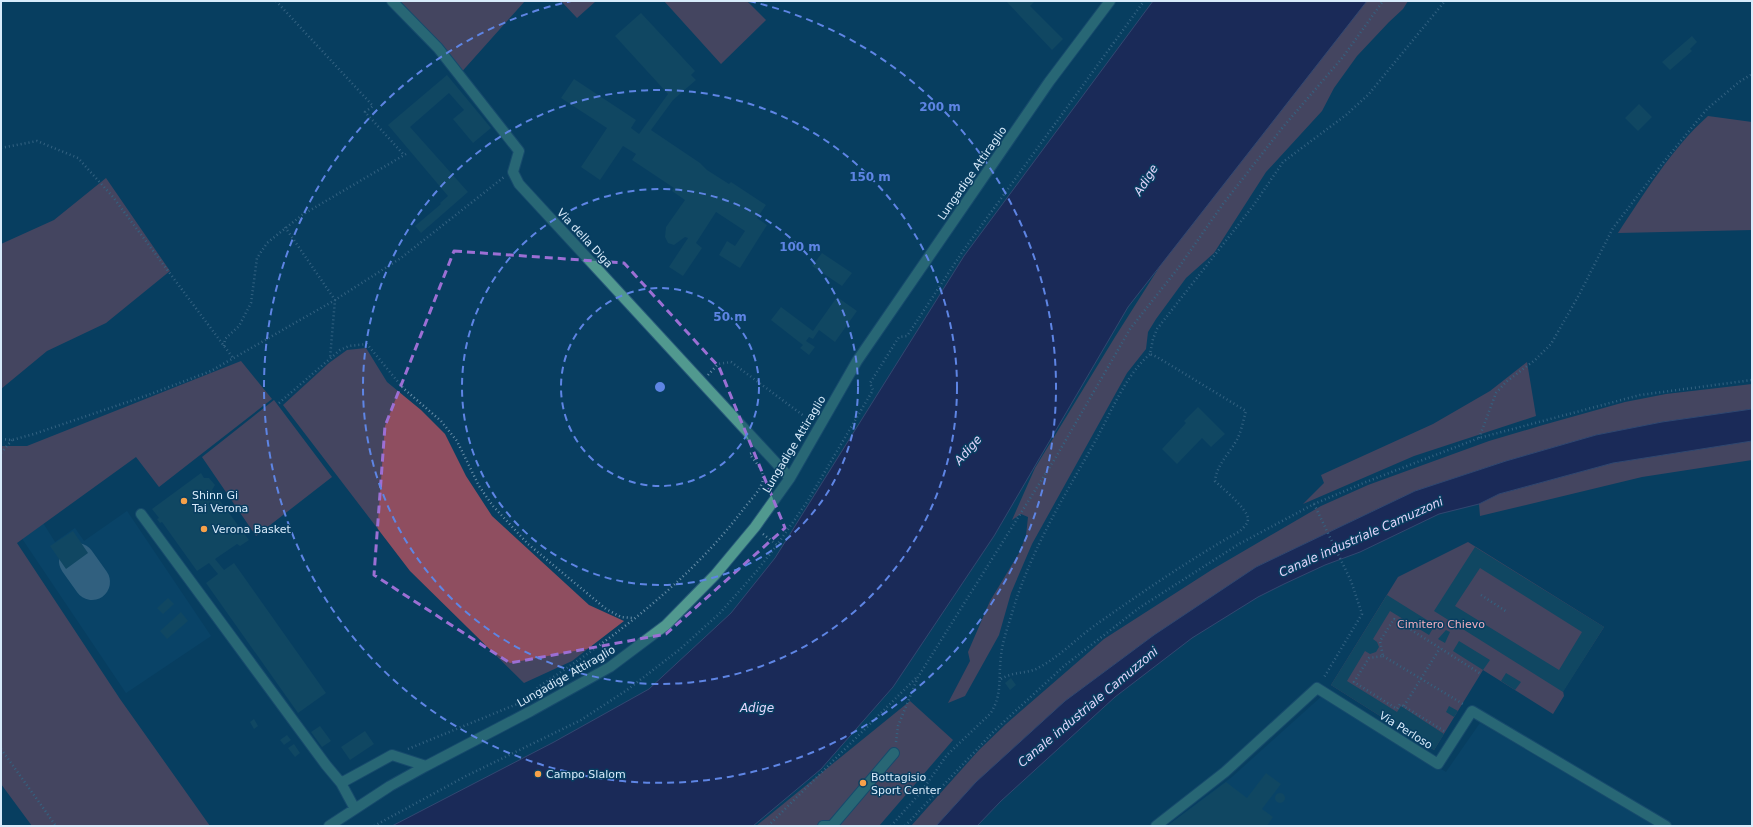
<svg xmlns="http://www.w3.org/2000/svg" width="1753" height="827" font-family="'DejaVu Sans',sans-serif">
	<rect width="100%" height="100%" fill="#083e61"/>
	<!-- built -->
	<path fill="#0c4b70" d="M127,511L211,636L126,693L21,537L43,523L55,542L75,528L84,541Z
		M1322,696L1446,772L1480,723L1655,826H1167L1232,777Z"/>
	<!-- green -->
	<path fill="#8f4e60" d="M400,1H525L458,76L441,45Z
		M561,1H596L577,18Z
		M664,1H747L766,20L721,64Z
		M1362,1H1408L1403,9L1389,22L1357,56L1334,88L1322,111L1266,172L1214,253L1186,278L1156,319L1148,332L1146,349L1127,373L1032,544L1011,593L999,635L965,696L948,703L970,661L968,652L990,601L1019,553L1026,536L1028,517L1021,514L1012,520L1035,468L1115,337L1172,247Z
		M1708,116L1752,122V230L1618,233C1644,194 1672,148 1708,116Z
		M106,178L170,271L106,323L47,351L1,389V244L54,220Z
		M366,348L387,382L421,410L445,434L466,476L492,516L589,605L624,621L572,661L524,683L410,571L283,405L329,363L347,350Z
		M241,361L272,399L159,487L136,457L17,543L120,699L210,826H32L1,784V446H27Z
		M1527,362L1536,416L1414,456L1303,504L1324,483L1321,475L1433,424L1490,391Z
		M1752,384V409L1662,422L1596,435L1506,461L1415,491L1256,567L1154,635L1065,701L976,782L936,826H911L979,750L1006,724L1104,639L1213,569L1321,506L1368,485L1489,441L1543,425L1625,402L1666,394Z
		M274,400L332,477L256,536L202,457Z
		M1752,441V460L1642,477L1480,516L1479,504L1499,494L1613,463Z
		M1468,542L1604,627L1563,691L1564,696L1553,714L1483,670L1434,750L1331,685L1398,577Z
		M910,701L953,740L879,826H756Z"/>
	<!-- water -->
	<path fill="#32124f" stroke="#645383" d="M1153,1H1367L1128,307L994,536L893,687L821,769L753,826H392L554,742L649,689L731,613L775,558L964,256Z
		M1752,409V441L1613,463L1499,494L1479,504L1439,514L1360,552L1325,565L1284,584L1258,597L1192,638L1115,697L1001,801L977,826H936L976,782L1065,701L1154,635L1256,567L1415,491L1506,461L1596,435L1662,422Z"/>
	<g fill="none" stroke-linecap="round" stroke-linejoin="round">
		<!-- taxiway -->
		<path stroke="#648aa5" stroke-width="36" d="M77,561L92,582"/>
	</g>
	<!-- building -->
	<path fill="#1b5265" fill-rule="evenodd" d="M1006,1H1035L1030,6L1063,39L1052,50Z
		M641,13L695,71L691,75L696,80L673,100L651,130L700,163L707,170L729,184L731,182L766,205L757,218L767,225L740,268L719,255L727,241L735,246L745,231L716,212L696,243L702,248L683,276L669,267L688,238L685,237L674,245L668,243L665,237L666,227L685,200L672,191L674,188L632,160L636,154L623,146L600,180L581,167L607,128L561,98L574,79L636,120L631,128L639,134L668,94L615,36Z
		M1692,36L1697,42L1690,49L1692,51L1670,70L1662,62Z
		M447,75L491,128L473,143L453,119L464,110L449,93L410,127L468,192L421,233L415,226L441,204L440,203L448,196L388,125Z
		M1639,104L1652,117L1638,131L1625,118Z
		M822,253L852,273L842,286L812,266Z
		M837,297L857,311L835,342L819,330L813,339L809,337L806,341L815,347L809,355L800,348L803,345L771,320L781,307L813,331Z
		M1198,407L1225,434L1211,447L1202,438L1177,464L1162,449L1186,423L1184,421Z
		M201,473L204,478H209L215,485L212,490L249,540L240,546L237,544L215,559L224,570L234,563L326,693L298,713L206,583L218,574L209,563L197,571L162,522L160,523L157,519L159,518L152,509Z
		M73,531L88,553L66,569L50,546Z
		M1475,547L1604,627L1563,692L1434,611ZM1480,568L1582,632L1559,670L1455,606Z
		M1387,595L1435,625L1429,635L1390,611L1373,639L1377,642L1379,647L1376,652L1370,654L1365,651L1347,681L1397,712L1401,706L1444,734L1434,750L1331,685Z
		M168,598L174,604L163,614L157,608Z
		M181,612L188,621L167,639L160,631Z
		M1446,630L1450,632L1445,643L1438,639Z
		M1459,641L1490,660L1483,670L1453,651Z
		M1506,673L1521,682L1515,690L1501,681Z
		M1011,678L1016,685L1010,690L1005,683Z
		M1449,706L1458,711L1454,717L1446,712Z
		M254,719L258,726L254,729L250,722Z
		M320,726L331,741L322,747L311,732Z
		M365,731L374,744L350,760L341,747Z
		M287,735L291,740L284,745L280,740Z
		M294,744L300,753L295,757L288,748Z
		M1266,773L1281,784L1262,809L1273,817L1267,826H1167L1226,782L1247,798Z
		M1275 798a5 5 0 1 1 10 0a5 5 0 1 1-10 0Z"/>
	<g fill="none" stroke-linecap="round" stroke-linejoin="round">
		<!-- minor casing -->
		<g stroke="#295a7a" stroke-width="12">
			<path id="minor" d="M392,1L438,48L519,151L513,172L519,184L790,478
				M141,514L326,765L341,783L355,809
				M341,783L392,755L426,766
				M329,826L390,786L426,766L531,711L610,667L666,625L715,575L755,527L790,478L857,361L1049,82L1110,1
				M823,826H829
				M832,826L894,753
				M1156,826L1225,772L1317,688L1438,764L1472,711L1666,826"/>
		</g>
		<!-- path -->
		<path stroke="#698fa9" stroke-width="2.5" stroke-dasharray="1 3" stroke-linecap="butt" d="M276,1L373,106L365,112L404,155
			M1,148L37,141L78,158L113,197L233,358
			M285,227L335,300L330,358
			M224,346L225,339L239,326L251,303L257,258L267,243L302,215L406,154
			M708,375L718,364L731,362L804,416
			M279,403L340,350L349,346L367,344L403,388L441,421L457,441L479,486L493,506L528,544L606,609L621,617L633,618
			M1479,438L1496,393L1506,382L1535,360L1551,344L1579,295L1613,228L1662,164L1707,109L1739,82L1752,74
			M1,439L12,440L34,434L148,395L211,371L335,300L401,258L504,177
			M1,453L12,440
			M1314,504L1351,581L1362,614L1323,679
			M763,534L777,545
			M1481,595L1507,612
			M1383,656L1463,704
			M1001,679C1014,671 1027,674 1038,668C1059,657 1075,640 1094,626C1141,593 1189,560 1240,531C1243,528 1248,524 1248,519C1248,509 1222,488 1215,481C1217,465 1227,456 1235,443C1241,434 1243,421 1246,411L1157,357L1150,354L1153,339L1157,329L1253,206L1283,162L1346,115L1368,95L1445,1
			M530,698L538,687C614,638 687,583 742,511C749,501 762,490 763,478C764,470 754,461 750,454L752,453
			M1404,706L1440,648
			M1444,731L1400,704L1397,709L1354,682L1369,658L1383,656L1380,641L1394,619L1481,674
			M896,742L898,726L918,677L1056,457L1130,329L1179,267L1223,204L1283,127L1343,57L1383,1
			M1,749L56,826
			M408,749L522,702
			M374,826L466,776L581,720L627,690L679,650L719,614L756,572L777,545L807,502L873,390L870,383L899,337L907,336L963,251L1144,1
			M768,826L916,678
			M891,826L921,792L947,755L990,714C1003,695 998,677 1001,656C1002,644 1006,632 1010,620C1029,552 1063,499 1097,438C1112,410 1126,375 1150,354
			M905,826L995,730L1064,666L1139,608L1239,544L1314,504L1366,482L1479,438L1640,395L1752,380"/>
		<!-- minor -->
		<use href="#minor" stroke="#51998f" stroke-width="10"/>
	</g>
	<!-- marked area -->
	<path d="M0 0H1753V827H0ZM454,251L624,263L719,367L785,528L666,634L510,663L374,575L385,426Z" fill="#083e61" fill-opacity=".55" fill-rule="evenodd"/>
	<path fill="none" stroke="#9c6fd4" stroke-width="3" stroke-dasharray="8 5" stroke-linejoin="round" d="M454,251L624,263L719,367L785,528L666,634L510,663L374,575L385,426Z"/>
	<!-- distance rings -->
	<g fill="none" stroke="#5e85e4" stroke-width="2" stroke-dasharray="7 5">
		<circle cx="660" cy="387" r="99"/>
		<circle cx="660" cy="387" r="198"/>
		<circle cx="660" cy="387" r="297"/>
		<path d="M749 1A396 396 0 1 1 571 1"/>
	</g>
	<!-- markers -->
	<g fill="#f7a149" stroke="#083e61" stroke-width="1.5">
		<circle cx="184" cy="501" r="4"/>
		<circle cx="204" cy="529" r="4"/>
		<circle cx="538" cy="774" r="4"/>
		<circle cx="863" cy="783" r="4"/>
	</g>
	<g text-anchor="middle" stroke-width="3" stroke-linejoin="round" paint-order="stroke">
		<!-- street labels -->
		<g font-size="11" fill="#d8ebfb" stroke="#083e61">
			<text transform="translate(972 173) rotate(-55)" y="4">Lungadige Attiraglio</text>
			<text transform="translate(585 238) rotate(47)" y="4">Via della Diga</text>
			<text transform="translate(794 444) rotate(-59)" y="4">Lungadige Attiraglio</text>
			<text transform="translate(566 676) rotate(-30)" y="4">Lungadige Attiraglio</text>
			<text transform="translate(1406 730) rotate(32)" y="4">Via Perloso</text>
		</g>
		<!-- poi labels -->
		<g font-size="11" fill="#d8ebfb" stroke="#083e61" text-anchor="start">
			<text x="192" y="499">Shinn Gi<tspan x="192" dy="13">Tai Verona</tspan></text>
			<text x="212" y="533">Verona Basket</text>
			<text x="546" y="778">Campo Slalom</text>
			<text x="871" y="781">Bottagisio<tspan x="871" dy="13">Sport Center</tspan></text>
		</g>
		<!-- park labels -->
		<g font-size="11" fill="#f2aebe" stroke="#083e61">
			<text x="1441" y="628">Cimitero Chievo</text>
		</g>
		<!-- water labels -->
		<g font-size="12" font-style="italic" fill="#e4d5fc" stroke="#083e61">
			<text transform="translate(1146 180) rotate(-58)" y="4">Adige</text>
			<text transform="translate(968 450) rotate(-49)" y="4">Adige</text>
			<text transform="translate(1361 537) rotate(-24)" y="4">Canale industriale Camuzzoni</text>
			<text transform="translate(1088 707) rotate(-40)" y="4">Canale industriale Camuzzoni</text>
			<text x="757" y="712">Adige</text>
		</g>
	</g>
	<circle cx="660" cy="387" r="6" fill="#5e85e4" stroke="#083e61" stroke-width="2"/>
	<g font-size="12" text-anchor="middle" font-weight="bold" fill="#5e85e4" stroke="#083e61" stroke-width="3" stroke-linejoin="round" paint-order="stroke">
		<text x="940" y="111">200 m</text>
		<text x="870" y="181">150 m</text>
		<text x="800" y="251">100 m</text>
		<text x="730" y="321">50 m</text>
	</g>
	<!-- border -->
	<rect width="1753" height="827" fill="none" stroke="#d8ebfb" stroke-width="4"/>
</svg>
